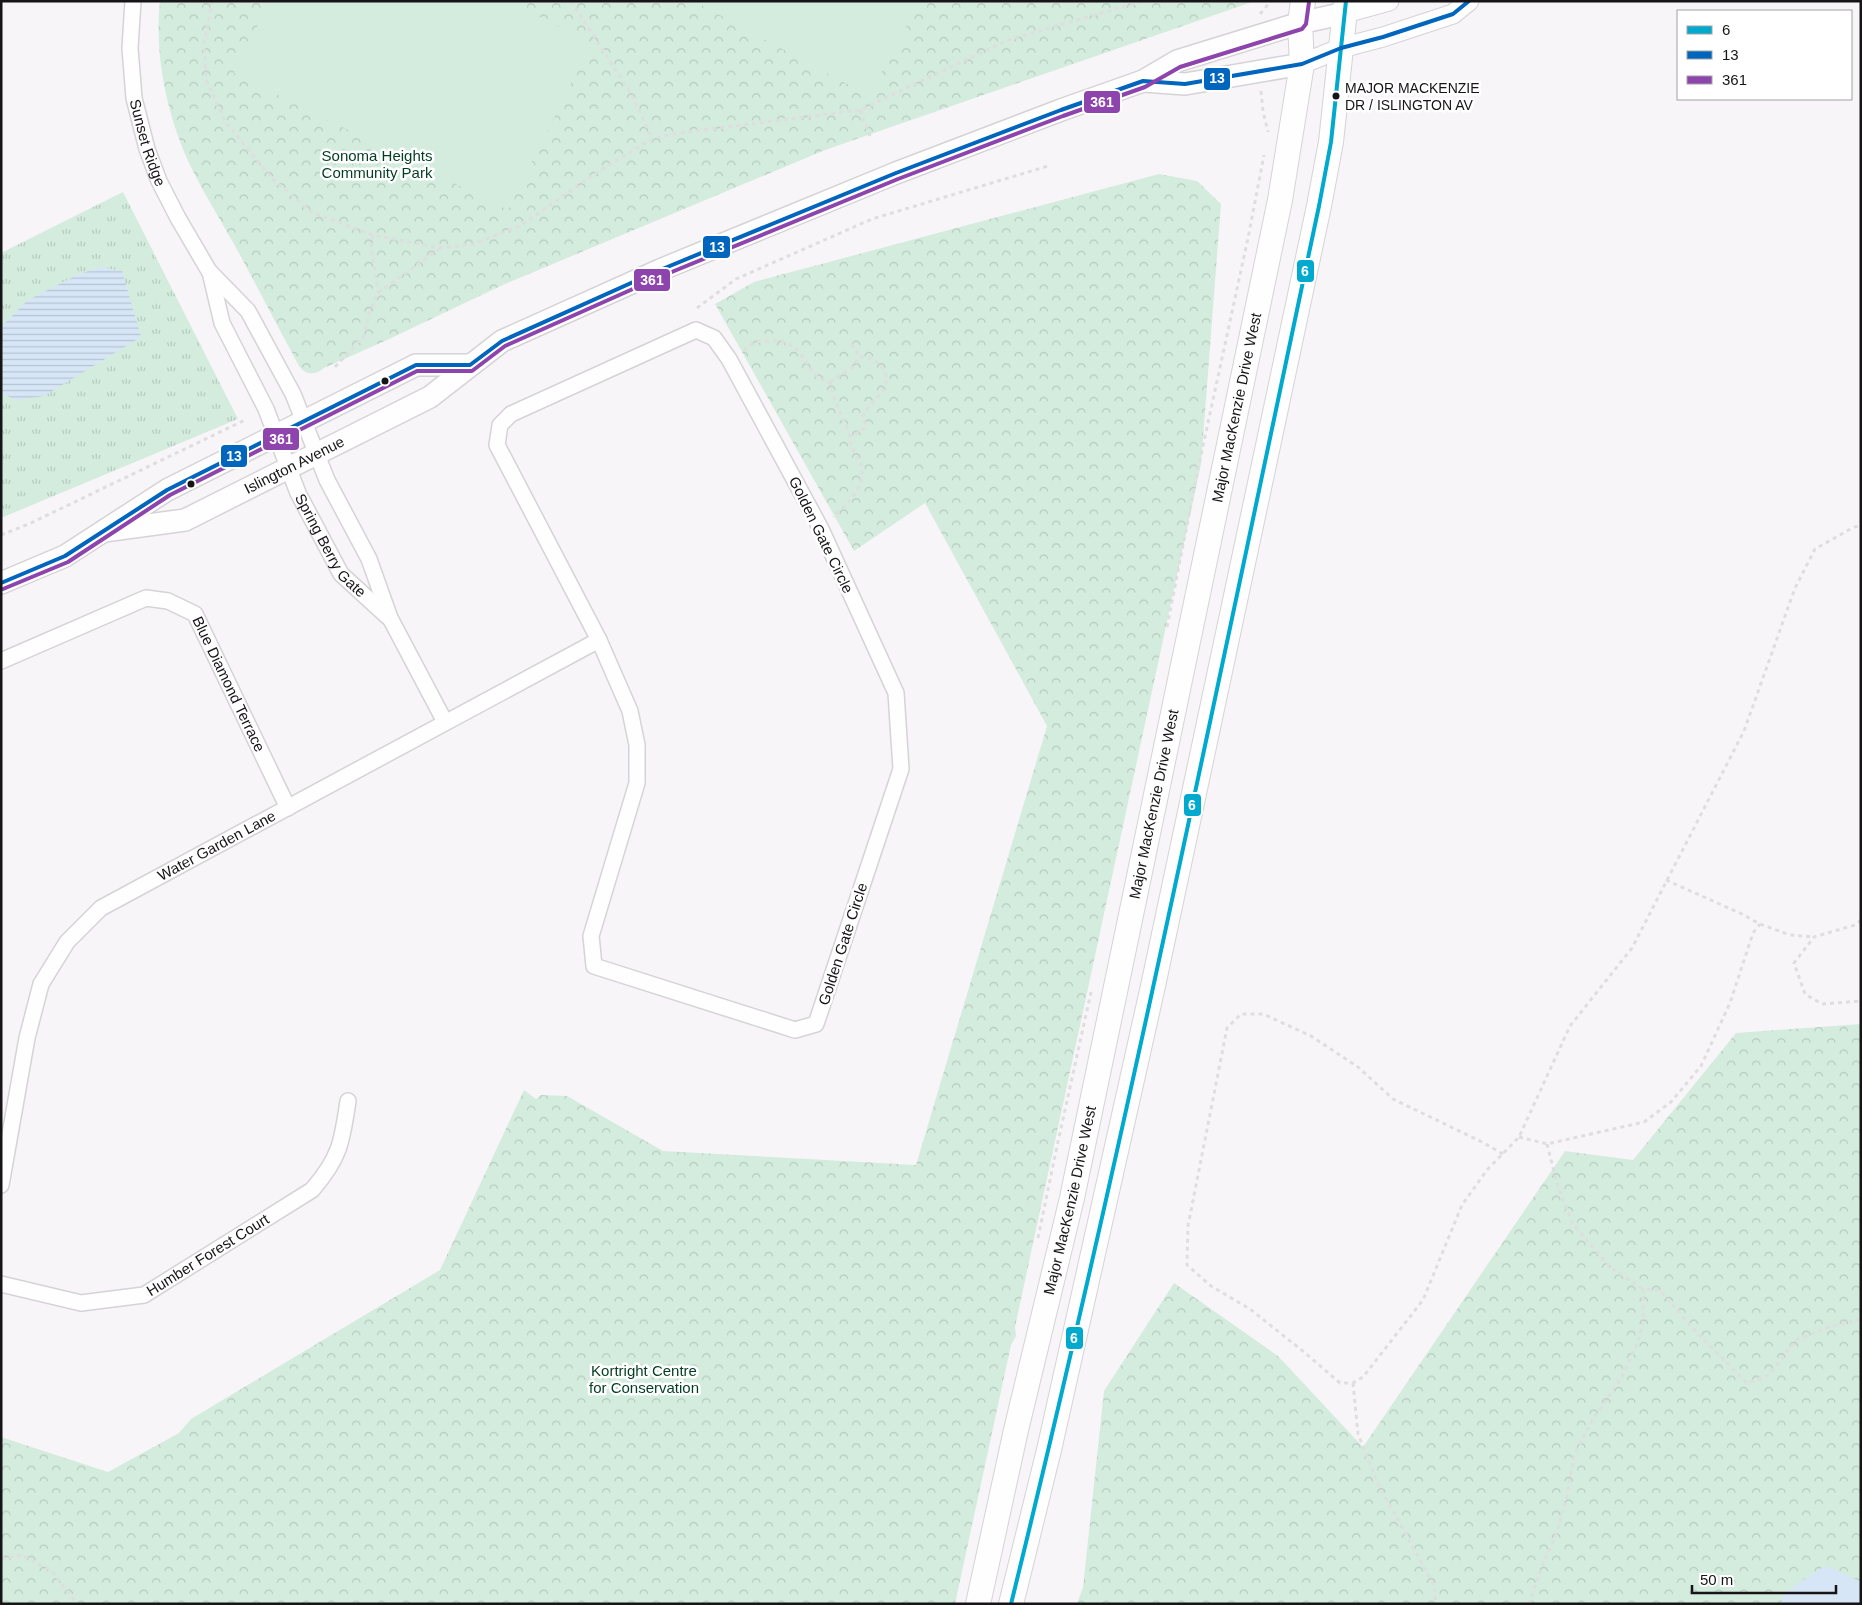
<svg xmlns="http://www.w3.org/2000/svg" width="1862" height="1605" font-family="Arial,sans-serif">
	<defs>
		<pattern id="grass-tufts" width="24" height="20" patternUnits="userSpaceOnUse" patternTransform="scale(1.25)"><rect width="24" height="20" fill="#d4ecde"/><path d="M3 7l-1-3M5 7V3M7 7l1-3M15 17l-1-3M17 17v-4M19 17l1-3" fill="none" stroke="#b5cabe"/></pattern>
		<pattern id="forest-crowns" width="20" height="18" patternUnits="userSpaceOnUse" patternTransform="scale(1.25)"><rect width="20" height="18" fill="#d4ecde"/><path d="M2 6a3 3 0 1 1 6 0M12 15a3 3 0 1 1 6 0" fill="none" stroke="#b5cabe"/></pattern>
		<pattern id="water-rules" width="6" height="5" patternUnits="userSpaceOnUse" patternTransform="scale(1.25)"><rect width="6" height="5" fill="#d6e6f6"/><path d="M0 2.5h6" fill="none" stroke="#b7c4d2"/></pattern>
	</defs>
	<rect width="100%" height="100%" fill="#f8f5f9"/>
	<!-- grass -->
	<path fill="url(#grass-tufts)" d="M123,192L238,419L1,518V253Z"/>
	<!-- forest -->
	<path fill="url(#forest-crowns)" d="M160,1H1255L825,150L505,284L387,340L324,368C316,375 306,376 299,366C279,329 260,292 240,255C224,225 205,196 190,165C167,116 154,55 160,1Z
		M1159,174L1197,181L1221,204L1201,464L1015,1327L1016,1336L1011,1345L955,1604H1V1437L108,1472L179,1433L191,1419L440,1270L524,1090L536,1099L541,1095L567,1096L663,1151L916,1165L1047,726L925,503L854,551L715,304L754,282Z
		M1861,1024V1604H1077L1083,1587L1104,1391L1174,1283L1278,1356L1363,1447L1565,1151L1633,1160L1736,1033Z"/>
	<!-- pitch -->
	<path fill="#d4ecde" d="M270,1H508L591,43L508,210L234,73Z
		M694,1H920L869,96Z"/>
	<!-- water -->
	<path fill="url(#water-rules)" d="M101,267L122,271L141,337L44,396L16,400L1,393V327L28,300L79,274Z"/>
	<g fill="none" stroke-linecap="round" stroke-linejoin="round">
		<!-- river -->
		<path stroke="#d6e6f6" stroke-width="35" d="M1799,1604L1827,1585L1861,1601"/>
		<!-- minor casing -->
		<g stroke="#d5d3d6" stroke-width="18">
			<g id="minor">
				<path id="s1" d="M133,1L130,48L134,98L147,149L159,181L178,218L209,271L248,311L293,394L327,480L369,559L390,618L445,722"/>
				<path id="s2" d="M210,272L222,323L266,409L298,493L341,574L388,617"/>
				<path d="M696,330L714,338L729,359L821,529L896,693L901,769L816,1024L795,1030L594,966L591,936L637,783V745L630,711L599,640L497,445L500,425L511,414Z"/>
				<path id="s3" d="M1,661L146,598L168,601L195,614L288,808"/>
				<path id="s4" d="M1,1185L27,1038L41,984L67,942L101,908L599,640"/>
				<path id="s5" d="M1,1284L81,1303L144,1295L312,1190C340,1158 342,1142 348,1101"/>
			</g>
		</g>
		<!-- tertiary casing -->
		<g stroke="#d5d3d6" stroke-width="21">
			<path id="tertiary" d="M1345,13L1389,1
				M1302,64L1341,48L1383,37L1453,14L1469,1"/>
		</g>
		<!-- secondary casing -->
		<g stroke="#d5d3d6" stroke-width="24">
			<g id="secondary">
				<path d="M1143,81L1185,84L1302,64"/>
				<path id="s6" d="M104,531L185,520L430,397L502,341L660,270L896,173L1061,110L1143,81L1177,61L1300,23L1345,13"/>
				<path d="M1,583L65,556L167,490L416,365H470"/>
			</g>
		</g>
		<!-- primary casing -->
		<g stroke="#d5d3d6" stroke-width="26">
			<g id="primary">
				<path id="s7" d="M978,1604L1016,1430L1072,1198L1280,200L1302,64L1300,23L1303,1"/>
				<path d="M1011,1604L1049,1450L1153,986L1319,206L1331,142L1346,1"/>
			</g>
		</g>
		<!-- path -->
		<path stroke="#dededf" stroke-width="3" stroke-dasharray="4 4" stroke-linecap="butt" d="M212,1L204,44L206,80L226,123L273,179L311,212L373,235L439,248L474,244L520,226L599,171L652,139L678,133L860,110L1008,40L1143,1
			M571,1L632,95L652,139
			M1260,14L1271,1
			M1261,91L1263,111L1268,132
			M860,110L870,136
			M373,235L371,243L378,293
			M697,308L736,279L872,219L1048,166
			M852,344L859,357
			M744,351C751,342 758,341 768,341C809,338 802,377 830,383C833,401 843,416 849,434C851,439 850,443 852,448C855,454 860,459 861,465C867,486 846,505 833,517
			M335,367L364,336L369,313L378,293L439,249
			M830,382L853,367L859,357C867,356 874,358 880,365C900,387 867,401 862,418L866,424L865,428L851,437
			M1,535L31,523L245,420
			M1167,627L1198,469L1248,238L1264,155
			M1666,880L1742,914L1760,924L1790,935L1814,937
			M1861,920L1855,925L1814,937L1794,963L1805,994L1822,1004L1861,1001
			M1519,1137L1547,1144L1644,1122L1671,1102L1701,1066L1730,1003L1753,933L1760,924
			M1547,1144L1558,1187L1573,1224L1610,1267L1643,1289
			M1503,1154L1482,1142L1393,1099L1358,1067L1311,1036L1263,1014H1241L1227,1028L1188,1226L1187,1265L1211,1286L1250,1309L1304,1352L1340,1383H1353L1363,1377L1423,1300L1462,1205L1487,1170L1519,1137L1570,1026L1632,948L1744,731L1795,588L1815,549L1854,527L1861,526
			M1038,1238L1056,1151L1091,992
			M1353,1383L1358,1434L1379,1486L1434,1585L1436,1604
			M1,1559L21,1555L52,1571L77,1604
			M1529,1604L1543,1563L1555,1538L1567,1496L1574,1455L1593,1419L1623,1375L1639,1339L1643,1321V1289L1660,1290L1697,1333L1747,1383L1769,1375L1796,1340L1826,1328L1861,1319"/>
		<!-- minor -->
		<use href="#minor" stroke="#fefefe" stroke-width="15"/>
		<!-- tertiary -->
		<use href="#tertiary" stroke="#fefefe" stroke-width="19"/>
		<!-- secondary -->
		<use href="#secondary" stroke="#fefefe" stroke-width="21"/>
		<!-- primary -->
		<use href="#primary" stroke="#fefefe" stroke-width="24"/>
		<!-- bus-1 casing -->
		<g stroke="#fff" stroke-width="8">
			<path id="bus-1" d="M1011,1604C1125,1141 1220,673 1319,206L1331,142L1346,1"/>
		</g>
		<!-- bus-2 casing -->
		<g stroke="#fff" stroke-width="8">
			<path id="bus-2" d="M1,583L65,556L167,490L416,365H470L502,341L660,270L896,173L1061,110L1143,81L1185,84L1302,64L1341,48L1383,37L1453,14L1469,1"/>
		</g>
		<!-- bus-3 casing -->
		<g stroke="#fff" stroke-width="8">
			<path id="bus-3" d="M3,589L68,562L170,495L417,371H472L505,346L662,276L898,179L1063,116L1145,87L1180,67L1302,29L1306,24L1309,2"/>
		</g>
		<!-- bus-1 -->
		<use href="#bus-1" stroke="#00a9ce" stroke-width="4"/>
		<!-- bus-2 -->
		<use href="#bus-2" stroke="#0065bd" stroke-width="4"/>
		<!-- bus-3 -->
		<use href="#bus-3" stroke="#8e44ad" stroke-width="4"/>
	</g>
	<!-- markers -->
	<g fill="#161416" stroke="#fff" stroke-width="2">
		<circle cx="1336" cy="96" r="4.5"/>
		<circle cx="385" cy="381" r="4.5"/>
		<circle cx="191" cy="484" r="4.5"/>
	</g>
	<g text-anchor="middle" stroke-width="5" stroke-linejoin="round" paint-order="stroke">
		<!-- bus labels -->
		<g font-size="14" fill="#161416" stroke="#fff" text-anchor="start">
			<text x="1345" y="93">MAJOR MACKENZIE<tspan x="1345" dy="17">DR / ISLINGTON AV</tspan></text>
		</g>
		<!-- street labels -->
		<g font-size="15" fill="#161416" stroke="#fff">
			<text dy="5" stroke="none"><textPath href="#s1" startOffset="144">Sunset Ridge</textPath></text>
			<text dy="5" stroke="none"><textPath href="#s7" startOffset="1224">Major MacKenzie Drive West</textPath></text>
			<text dy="5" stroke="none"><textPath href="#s6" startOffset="204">Islington Avenue</textPath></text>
			<text transform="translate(821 535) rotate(64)" y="5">Golden Gate Circle</text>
			<text dy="5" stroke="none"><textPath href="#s2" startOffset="301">Spring Berry Gate</textPath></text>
			<text dy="5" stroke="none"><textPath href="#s3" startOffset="288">Blue Diamond Terrace</textPath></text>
			<text dy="5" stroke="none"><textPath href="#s7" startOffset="819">Major MacKenzie Drive West</textPath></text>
			<text dy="5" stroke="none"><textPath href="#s4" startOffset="434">Water Garden Lane</textPath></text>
			<text transform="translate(843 944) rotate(-72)" y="5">Golden Gate Circle</text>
			<text dy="5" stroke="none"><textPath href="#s7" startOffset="414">Major MacKenzie Drive West</textPath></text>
			<text dy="5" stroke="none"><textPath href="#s5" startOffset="221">Humber Forest Court</textPath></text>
		</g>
		<!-- park labels -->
		<g font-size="15" fill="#023d21" stroke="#fff">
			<text x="377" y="161">Sonoma Heights<tspan x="377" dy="17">Community Park</tspan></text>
			<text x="644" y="1376">Kortright Centre<tspan x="644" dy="17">for Conservation</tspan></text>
		</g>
	</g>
	<g stroke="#fff" stroke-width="2">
		<rect x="1203" y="67" width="28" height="24" rx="5" fill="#0065bd"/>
		<rect x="1083" y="90" width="38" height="24" rx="5" fill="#8e44ad"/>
		<rect x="702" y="235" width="29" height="24" rx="5" fill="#0065bd"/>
		<rect x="1296" y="259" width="19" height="24" rx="5" fill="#00a9ce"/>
		<rect x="633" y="268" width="38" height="24" rx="5" fill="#8e44ad"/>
		<rect x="262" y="427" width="38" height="24" rx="5" fill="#8e44ad"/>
		<rect x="220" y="444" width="28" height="24" rx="5" fill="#0065bd"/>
		<rect x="1183" y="793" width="19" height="24" rx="5" fill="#00a9ce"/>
		<rect x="1065" y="1326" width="19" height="24" rx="5" fill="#00a9ce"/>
	</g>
	<g font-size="14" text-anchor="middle" font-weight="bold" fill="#fff">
		<text x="1217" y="83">13</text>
		<text x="1102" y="107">361</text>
		<text x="717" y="252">13</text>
		<text x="1305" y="276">6</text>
		<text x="652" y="285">361</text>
		<text x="281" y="444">361</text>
		<text x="234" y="461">13</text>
		<text x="1192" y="810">6</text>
		<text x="1074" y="1343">6</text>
	</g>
	<!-- border -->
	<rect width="1862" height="1605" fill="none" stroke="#161416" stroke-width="5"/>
	<!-- legend -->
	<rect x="1677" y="10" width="175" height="90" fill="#ffffff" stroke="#a2a1a2"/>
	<rect x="1687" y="26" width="25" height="8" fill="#00a9ce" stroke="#a2a1a2"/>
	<text x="1722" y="35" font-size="15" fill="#161416">6</text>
	<rect x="1687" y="51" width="25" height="8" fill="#0065bd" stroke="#a2a1a2"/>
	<text x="1722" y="60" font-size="15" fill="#161416">13</text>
	<rect x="1687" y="76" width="25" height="8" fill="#8e44ad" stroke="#a2a1a2"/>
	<text x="1722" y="85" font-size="15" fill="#161416">361</text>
	<!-- scale -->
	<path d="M1692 1585v8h144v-8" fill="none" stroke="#161416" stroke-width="2.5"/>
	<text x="1700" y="1585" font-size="15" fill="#161416" stroke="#ffffff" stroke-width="4" paint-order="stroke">50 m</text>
</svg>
